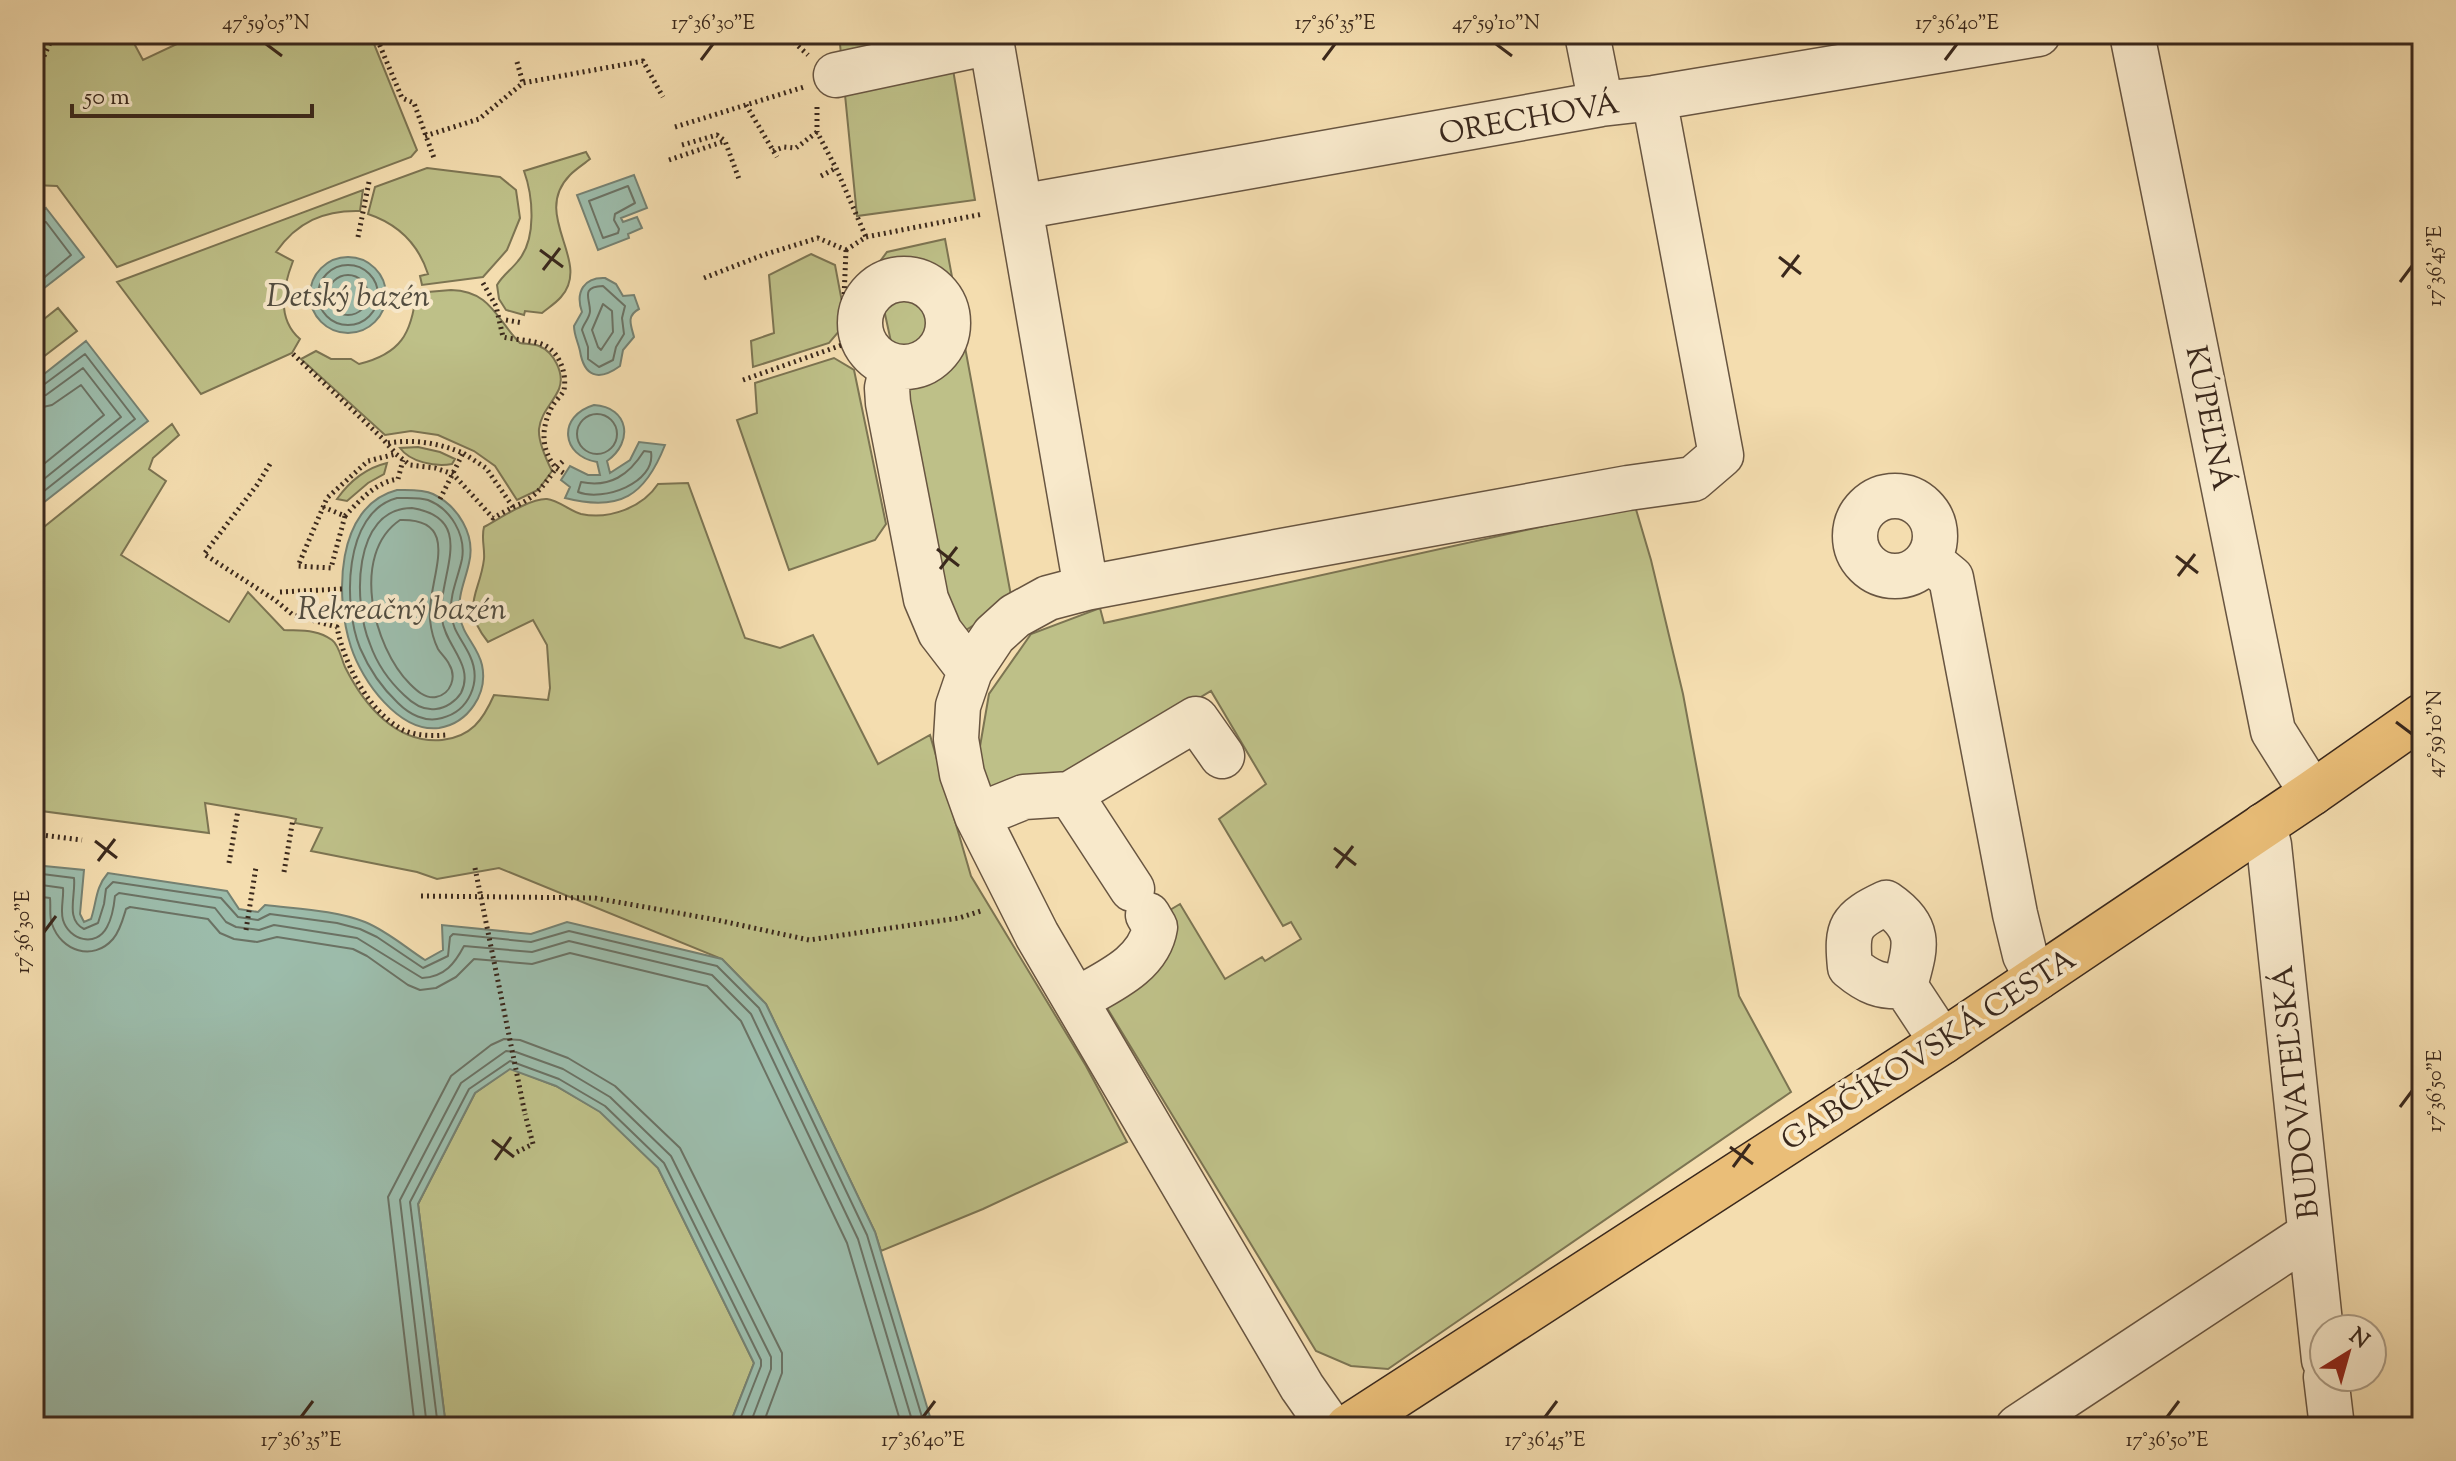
<svg xmlns="http://www.w3.org/2000/svg" width="2456" height="1461" font-family="'Sorts Mill Goudy',serif">
	<rect width="100%" height="100%" fill="#f4ddaf"/>
	<filter id="stains"><feTurbulence type="fractalNoise" baseFrequency=".0025" numOctaves="4"/><feColorMatrix values="0 0 0 0 .2 0 0 0 0 .09 0 0 0 0 .02 0 0 0 .5 -.17"/></filter>
	<radialGradient id="worn" r=".72"><stop offset=".6" stop-color="#630" stop-opacity="0"/><stop offset="1" stop-color="#630" stop-opacity=".3"/></radialGradient>
	<!-- green -->
	<path fill="#bec088" stroke="#7c7452" stroke-width="2" d="M34,34H129L143,60L198,34H370L417,150L411,157L117,267L57,186L34,185Z
		M839,34H947L975,200L857,216Z
		M586,152L590,159C584,164 576,169 570,175C530,216 593,261 561,297C556,303 548,308 542,313L525,311L524,315L506,310L499,299L497,285C503,275 511,270 518,261C537,239 533,196 524,171Z
		M427,168L500,177L516,190L520,218L507,250L483,277L422,285L420,276L428,274C418,243 398,224 368,214L375,187Z
		M363,190L360,211C324,210 297,222 276,252L293,261C283,287 276,318 300,339L292,353L201,394L117,282Z
		M945,239L1012,601L966,630L952,623L875,268L887,252Z
		M811,254L835,265L846,323L829,343L753,367L751,341L774,333L769,275Z
		M451,290C491,291 496,319 520,343C526,344 534,344 539,346C554,352 565,374 559,389C553,403 541,412 539,429C538,442 546,459 552,471L538,490L517,500L495,466L474,451L438,435L411,431L385,435L301,359L316,351L331,359H351L359,364C400,354 412,334 416,293Z
		M58,308L77,331L34,364V327Z
		M834,358L854,370L886,524L875,540L789,570L737,420L757,413L755,383Z
		M172,424L179,435L153,458L149,469L166,481L121,555L229,622L248,592L284,630C301,631 317,629 332,640C339,645 341,658 345,667C364,705 396,744 442,740C471,737 483,720 494,695L548,700L550,688L547,645L533,620L488,642C459,606 480,594 484,559C485,548 481,538 484,527C499,519 530,498 547,499C558,500 570,511 581,514C610,520 643,507 658,484L688,483L745,638L780,648L813,635L878,764L930,735L971,876L1086,1066L1127,1142L983,1209L881,1251L875,1232L766,1004L722,959L499,868L437,879L417,872L311,851L322,828L295,823L296,819L287,817L205,803L209,833L34,810V696L36,692L34,535Z
		M418,447L440,452L455,459L452,464C435,467 410,462 400,448Z
		M387,463L384,474L368,483L347,501L337,499C349,482 366,468 387,463Z
		M1635,506L1651,560L1683,694L1739,996L1791,1092L1388,1369L1351,1366L1316,1351L1101,998L1170,910L1180,904L1225,979L1262,957L1265,961L1301,939L1291,922L1283,926L1219,819L1266,784L1211,691L1083,768L990,792L978,758L989,694L1031,634L1100,608L1104,623Z
		M510,1068L556,1086L601,1112L658,1168L754,1363L732,1419L727,1427H446L418,1204L475,1093Z"/>
	<!-- water -->
	<path fill="#9cbcab" stroke="#758172" stroke-width="2" d="M634,175L647,208L621,218L623,222L637,217L642,228L628,234L629,238L598,250L577,195Z
		M46,208L84,257L34,296V217Z
		M310 295a38 38 0 1 1 76 0a38 38 0 1 1-76 0Z
		M605,278L616,284L623,296L634,295L639,309C626,316 631,325 634,337L623,350L620,366C598,382 584,376 580,351C578,342 574,335 574,326L582,312C575,292 584,277 605,278Z
		M86,341L148,421L34,510V382Z
		M594,405C629,407 634,442 607,461L610,473L630,460L639,442L665,445C645,496 620,512 565,498L570,487L561,480L570,466L588,475H600L597,462C561,456 557,416 594,405Z
		M397,490C408,490 423,489 433,494C458,506 476,535 469,563C465,582 457,596 460,616C462,635 478,646 482,665C488,693 469,723 439,728C399,733 362,681 351,647C335,598 335,506 397,490Z
		M34,865L84,870L80,914L84,922L91,919C97,901 95,888 108,873L227,891L239,909L258,912L265,905C297,909 335,910 365,922C387,931 405,947 425,960L443,950L442,925L531,934L567,922L722,959L766,1004L875,1232L933,1427H727L732,1419L754,1363L658,1168L600,1112L556,1086L510,1069L475,1093L418,1204L446,1427H34Z"/>
	<g fill="none" stroke-linecap="round" stroke-linejoin="round">
		<!-- shore -->
		<path stroke="#6b7264" stroke-width="2" d="M628,186L635,203L615,214L614,220L619,229L618,233L603,238L589,201Z
			M34,223L46,222L71,255L34,286
			M318 295a30 30 0 1 1 60 0a30 30 0 1 1-60 0Z
			M328 295a20 20 0 1 1 40 0a20 20 0 1 1-40 0Z
			M603,286L625,306L622,318L624,334L616,347L613,360L599,367L588,359V347L582,330C583,324 590,318 590,311C590,298 580,287 603,286Z
			M603,304L612,311L613,332L601,350L598,347L592,330Z
			M34,387L42,386L85,354L135,419L34,499
			M34,397L46,395L83,368L121,417L34,487
			M34,409L52,405L81,385L104,415L34,472
			M577 434a20 20 0 1 1 40 0a20 20 0 1 1-40 0Z
			M644,451L651,452C656,483 603,502 578,492L581,482C610,488 629,475 644,451Z
			M397,498C407,498 419,497 428,500C451,509 466,535 462,559C458,578 450,593 451,612C452,631 463,640 470,656C482,682 469,711 442,718C425,723 409,714 398,703C381,687 369,669 360,648C343,606 343,512 397,498Z
			M412,508C480,519 436,578 442,619C445,646 475,665 461,693C456,701 446,708 436,709C423,711 412,703 404,695C389,681 377,664 370,644C353,604 352,508 412,508Z
			M400,520C466,518 426,581 430,620C431,629 434,641 438,649C441,654 446,658 449,664C457,677 451,694 436,697C425,699 416,690 410,684C373,647 350,554 400,520Z
			M34,873L74,878C76,896 65,919 84,929L98,923L104,904L106,889L113,882L221,898L238,917L258,920L270,914L337,923L360,929L377,937L423,968L448,956L450,937L453,934L531,942L569,931L717,966L759,1008L867,1235L925,1427
			M34,884L63,888C64,898 60,910 63,920C69,940 96,948 107,927C112,918 114,906 115,896L119,893L215,908L226,922L236,927L259,930L274,925L357,938L422,978C445,977 455,963 464,946L532,952L569,941L712,975L751,1014L858,1239L914,1427
			M34,896L50,898C51,907 49,916 52,924C61,951 93,962 113,939C120,931 123,919 126,909L130,907L208,919L220,933L234,939L257,942L277,937L353,949L367,956L408,985L420,990L436,988L456,977L474,959L532,964L570,953L707,986L741,1021L847,1243L902,1427
			M415,1427L388,1197L451,1076L491,1045L504,1039L520,1040L568,1058L615,1086L680,1148L782,1353V1373L762,1427
			M427,1427L400,1200L461,1083L506,1051L516,1052L563,1069L610,1097L671,1156L771,1357V1369L749,1427
			M438,1427L410,1202L469,1089L510,1061L559,1079L605,1106L664,1163L761,1360V1366L737,1427"/>
		<!-- minor casing -->
		<g stroke="#685541" stroke-width="47">
			<path id="minor" d="M990,34L1086,588
				M1587,34L1601,104
				M2132,34L2273,731L2312,793
				M836,75L991,42
				M1020,207L1601,104L1654,98L2038,34
				M860 323a44 44 0 1 1 88 0a44 44 0 1 1-88 0Z
				M892,366L887,388L888,403L926,599L940,632L970,671
				M1855 536a40 40 0 1 1 80 0a40 40 0 1 1-80 0Z
				M1928,559L1951,578L2015,914L2025,955L2037,978
				M1070,794L1196,719L1222,756
				M977,816L1024,797L1070,794L1132,889
				M2264,825L2269,845L2324,1360
				M1905,986C1881,988 1868,982 1850,967C1846,927 1850,920 1886,903C1924,929 1915,948 1905,986L1942,1042
				M1076,1000C1107,982 1149,965 1155,927L1148,915
				M2326,1377L2332,1427
				M1330,1427L1302,1387L1037,935L977,816L962,774L956,739L958,706L970,671L994,635L1015,616L1048,598L1086,588L1271,553L1628,488L1693,479L1721,455L1654,98
				M2018,1427L2310,1234"/>
		</g>
		<!-- major casing -->
		<g stroke="#3a281c" stroke-width="47">
			<path id="major" d="M1348,1427L1942,1042L2312,793L2422,716"/>
		</g>
		<!-- path -->
		<path stroke="#3a281c" stroke-width="5" stroke-dasharray="2 4" stroke-linecap="butt" d="M375,34L402,98L414,103L434,158
			M785,34L808,55
			M517,62L523,83
			M34,78L54,34
			M746,105L777,157
			M817,107V132L836,168L866,237
			M675,127L804,87
			M425,136L479,119L523,83L643,61L663,97
			M682,145L717,135L725,141L739,179
			M773,151L784,147L796,148L817,132
			M669,160L725,141
			M821,176L836,168
			M358,237L369,182
			M846,250L866,237L983,214
			M704,278L763,255L818,238L846,250
			M483,283L496,306L503,337C516,340 535,340 546,346C560,354 567,374 564,390C562,395 556,400 553,405C541,426 540,449 556,468L563,461
			M506,320L523,323
			M293,354L382,438L396,454L410,465L435,468L453,474L493,518L513,507L486,468L463,453
			M743,380L842,345L846,250
			M388,443C415,439 438,443 463,453L440,499
			M270,464L257,485L204,554L275,600L293,615L337,627C344,664 369,712 403,730C417,736 432,736 446,735
			M323,507L345,516L331,568L298,566L327,498L368,461L396,454
			M513,507C534,499 544,486 556,468L565,474
			M345,516C360,500 376,482 398,479L403,460
			M280,592L342,589
			M34,834L82,840
			M229,863L238,810
			M284,872L293,819
			M421,896L595,898L717,920L809,940L959,918L984,910
			M246,930L256,867
			M517,1152L533,1144L525,1114"/>
		<!-- minor -->
		<use href="#minor" stroke="#f8e9cb" stroke-width="44"/>
		<!-- major -->
		<use href="#major" stroke="#eabe78" stroke-width="44"/>
		<!-- path-bridge -->
		<path stroke="#3a281c" stroke-width="5" stroke-dasharray="2 4" stroke-linecap="butt" d="M475,868L525,1114"/>
	</g>
	<!-- ticks -->
	<path fill="none" stroke="#3a281c" stroke-width="3" d="M266,44L282,56M1496,44L1512,56M701,60L713,44M1323,60L1335,44M1945,60L1957,44M540,250L563,267M1779,257L1801,274M543,270L560,248M1782,277L1799,255M2400,282L2412,266M937,549L959,566M2176,556L2198,573M940,569L957,547M2178,576L2195,554M2396,722L2412,734M95,841L117,858M1334,848L1356,865M98,861L115,839M1336,868L1353,846M44,932L56,916M2400,1107L2412,1091M492,1140L514,1157M1730,1147L1753,1164M495,1160L511,1137M1733,1167L1750,1144M301,1417L313,1401M923,1417L935,1401M1545,1417L1557,1401M2167,1417L2179,1401"/>
	<g text-anchor="middle" stroke-width="8" stroke-linejoin="round" paint-order="stroke">
		<!-- street labels -->
		<g font-size="30" fill="#3a281c" stroke="#f8e9cb">
			<text transform="translate(1529 118) rotate(-10)" y="10">ORECHOVÁ</text>
			<text transform="translate(2210 418) rotate(79)" y="10">KÚPEĽNÁ</text>
			<text transform="translate(1928 1049) rotate(-33)" y="10">GABČÍKOVSKÁ CESTA</text>
			<text transform="translate(2295 1092) rotate(-96)" y="10">BUDOVATEĽSKÁ</text>
		</g>
		<!-- water labels -->
		<g font-size="32" font-style="italic" fill="#524d40" stroke="#f8e9cb">
			<text x="348" y="306">Detský bazén</text>
			<text x="402" y="619">Rekreačný bazén</text>
		</g>
	</g>
	<!-- margin -->
	<rect width="2456" height="1461" fill="none" stroke="#f4ddaf" stroke-width="88"/>
	<!-- north arrow -->
	<g transform="translate(2348 1353) rotate(37)"><circle r="38" fill="#f8e9cb" stroke="#ac9c85" stroke-width="2"/>
	<path d="M0-6L14 30L0 20L-14 30Z" fill="#8f2418"/>
	<text y="-12" font-size="22" font-weight="bold" text-anchor="middle" fill="#3a281c">N</text>
	</g>
	<!-- scale -->
	<path d="M72 104v12h240v-12" fill="none" stroke="#3a281c" stroke-width="4"/>
	<text x="84" y="104" font-size="24" fill="#3a281c" stroke="#f8e9cb" stroke-width="6" paint-order="stroke">50 m</text>
	<rect x="44" y="44" width="2368" height="1373" fill="none" stroke="#3a281c" stroke-width="3"/>
	<g font-size="20" text-anchor="middle" fill="#3a281c">
		<text x="266" y="29">47°59'05"N</text>
		<text x="713" y="29">17°36'30"E</text>
		<text x="1335" y="29">17°36'35"E</text>
		<text x="1496" y="29">47°59'10"N</text>
		<text x="1957" y="29">17°36'40"E</text>
		<text transform="translate(2434 266) rotate(-90)" y="7">17°36'45"E</text>
		<text transform="translate(2434 734) rotate(-90)" y="7">47°59'10"N</text>
		<text transform="translate(22 932) rotate(-90)" y="7">17°36'30"E</text>
		<text transform="translate(2434 1091) rotate(-90)" y="7">17°36'50"E</text>
		<text x="301" y="1446">17°36'35"E</text>
		<text x="923" y="1446">17°36'40"E</text>
		<text x="1545" y="1446">17°36'45"E</text>
		<text x="2167" y="1446">17°36'50"E</text>
	</g>
	<rect width="100%" height="100%" filter="url(#stains)"/>
	<rect width="100%" height="100%" fill="url(#worn)"/>
</svg>
